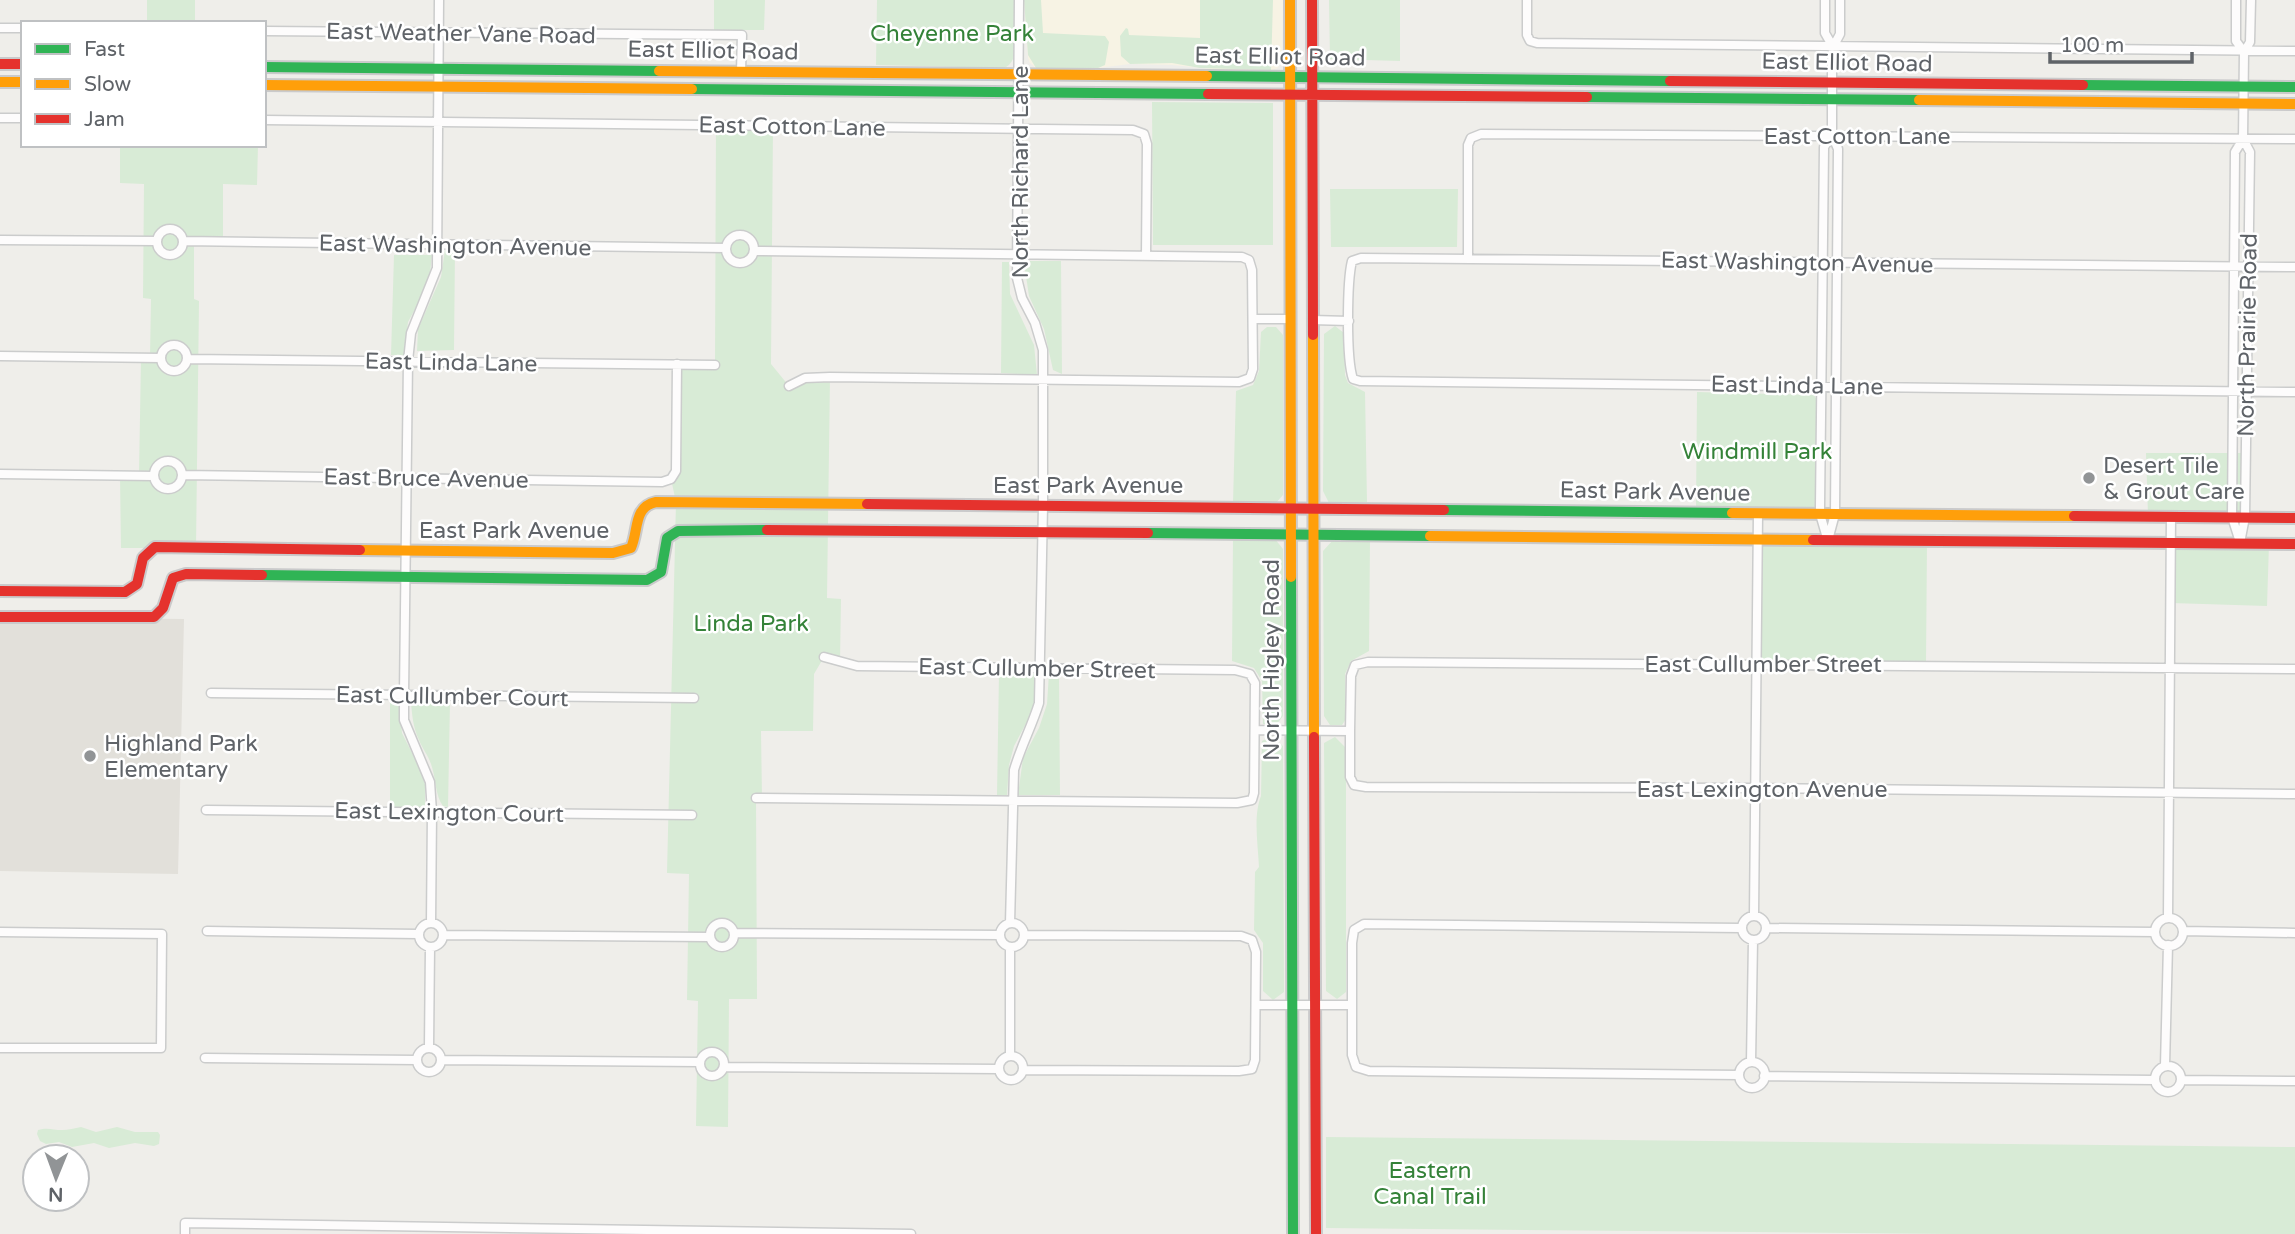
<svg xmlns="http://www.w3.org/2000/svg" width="2295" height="1234" font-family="'Varela Round',sans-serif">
	<rect width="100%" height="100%" fill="#efeeea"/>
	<!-- commercial -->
	<path fill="#f7f3e4" d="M1024,0H1283L1282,56L1278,68L1272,70H1222L1172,65L1130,64L1098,68H1036L1030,63L1028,58Z"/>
	<!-- education -->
	<path fill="#e2e0da" d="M0,617L184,619L178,874L0,871Z"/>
	<!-- green -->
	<path fill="#d8ebd6" d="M147,0H195V23H147Z
		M714,0H765L764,30H714Z
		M877,0H1014L1015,53C1013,60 1011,65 1004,68L876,65Z
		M1024,0H1041L1043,33L1105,36L1109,42L1105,65L1098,68H1036L1028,55Z
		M1200,0H1273L1271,70L1200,68L1172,63L1130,64L1121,56L1120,36L1126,28L1128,29L1129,35L1200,38Z
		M1329,0H1400V61L1330,59Z
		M1152,102L1273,103V245H1153Z
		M716,125L773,126L771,364L789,386L805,378L830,377L827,598L841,599L840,662L824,657L814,674L813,731H761L762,798H756L757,999H729L728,1127L696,1126L698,1001L687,1000L689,874L667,873L676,502L671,479L676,471L677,364H715Z
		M120,145H258L257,185L223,184V242H194V299L199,301L196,548H121L120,476L139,475L141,358L150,357L151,299L143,298L144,184L120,183Z
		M1330,189H1458L1457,247H1331Z
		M445,250H455L454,350L417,351L418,329L441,277Z
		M394,255H432L430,274L425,291L408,322L404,355H391Z
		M1030,261H1061L1062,374L1053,370L1044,329L1029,296L1024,263Z
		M1002,262H1009L1010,294L1034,345L1037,375L1001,373Z
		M1335,326L1344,333L1345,375L1348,383L1365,392L1367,502L1329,503L1323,491L1324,334Z
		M1267,327H1276L1283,335V495L1274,505L1233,503L1236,391L1253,385L1259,371L1261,332Z
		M1697,392L1814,395L1818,402L1817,504L1813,509H1696Z
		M2146,453H2241L2240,517L2148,515Z
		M1233,538L1275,539L1283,549V716L1276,725L1263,724L1262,681L1254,668L1232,661Z
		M1758,539L1927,542L1926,663L1756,664Z
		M1333,540H1370L1369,651L1351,661L1345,674L1346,719L1342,725H1330L1324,716L1323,551Z
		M2172,544H2269L2267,606L2171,603Z
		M999,673L1038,674L1037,692L1032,712L1014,746L1009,765L1007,795H997Z
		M1049,673L1059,675L1060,795H1018L1023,758L1039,728L1047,704Z
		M411,702H450L448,807L443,806C435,796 436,777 431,764C428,755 422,748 419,740C413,727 412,715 411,702Z
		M390,703H399L402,733L419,767L425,784V807H390Z
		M1272,736L1283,746L1284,992L1273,1000L1263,991V943L1254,930L1255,872L1259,867C1258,845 1253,816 1261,796L1262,741Z
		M1335,737L1346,748V992L1337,999L1326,991L1324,743Z
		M81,1127L96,1132L117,1127L135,1132H158L160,1135L159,1144L154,1146L135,1143L109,1148L94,1143L72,1147L59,1142L46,1144L40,1141L37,1134L38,1130C48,1127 53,1130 62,1130C68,1130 75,1128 81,1127Z
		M1326,1137L2295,1147V1234H1950L1326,1228Z"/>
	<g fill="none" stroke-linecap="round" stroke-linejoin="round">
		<!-- street casing -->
		<g stroke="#cbcccc" stroke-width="11">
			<path id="street" d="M1527,0V35L1530,41L1537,43L2295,51
				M1825,0V33L1833,47
				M2236,0V41L2244,52
				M0,28H23
				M264,31L742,35L741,71
				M0,118H23
				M264,120L1133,130L1144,134L1147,144L1146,256
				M157 242a13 13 0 1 1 26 0a13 13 0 1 1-26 0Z
				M726 249a14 14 0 1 1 28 0a14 14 0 1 1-28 0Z
				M0,240L157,241
				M184,241L726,248
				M755,251L1242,257L1249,260L1252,270L1253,369L1250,378L1239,382L830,377L805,378L789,386
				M1468,259V145L1471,138L1481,134L2295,139
				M2295,267L1361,258L1352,261C1347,281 1346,359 1353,379L1360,381L2295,392
				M1253,319H1291
				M1312,320L1349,321
				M161 358a13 13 0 1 1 26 0a13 13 0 1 1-26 0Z
				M0,356L161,358
				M188,359L715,365
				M154 475a14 14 0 1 1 28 0a14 14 0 1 1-28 0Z
				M0,474L154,476
				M182,475L662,482L671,479L676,471L677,364
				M1827,538L1820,514V506L1824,147L1832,135
				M1828,540L1835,514L1838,149L1832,135V61L1833,47L1840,34V0
				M2240,542L2232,517L2235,152L2243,139
				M2240,543L2245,517L2250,152L2243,139L2244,52L2250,42L2251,0
				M2295,669L1368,662L1355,665L1351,676L1350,731V777L1354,785L1366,787L1754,788L2295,794
				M211,693L694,698
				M1255,730L1350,731
				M756,798L1237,803L1252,800L1254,793L1255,683L1250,674L1235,670L857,666L824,657
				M206,810L692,815
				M1754,915L1758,514
				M1742 928a12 12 0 1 1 24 0a12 12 0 1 1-24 0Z
				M2168,918L2171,516
				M2155 932a14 14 0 1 1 28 0a14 14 0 1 1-28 0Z
				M1000 935a12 12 0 1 1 24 0a12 12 0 1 1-24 0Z
				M710 935a12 12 0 1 1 24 0a12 12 0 1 1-24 0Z
				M419 935a12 12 0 1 1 24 0a12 12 0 1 1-24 0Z
				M431,923L432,812L430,782L404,720V695L408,361L411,333L437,268L439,0
				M1010,923L1014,770C1021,746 1032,726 1039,703L1043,506V350L1035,323L1022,298L1017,278L1019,0
				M1767,928L2155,932
				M207,931L418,934
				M2183,931L2295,933
				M0,932L162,934L161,1048H0
				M734,933L1000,935
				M443,935L710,937
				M1256,1005H1352
				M429,1047L430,947
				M417 1060a12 12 0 1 1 24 0a12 12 0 1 1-24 0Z
				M700 1064a12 12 0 1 1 24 0a12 12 0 1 1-24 0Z
				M999 1068a12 12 0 1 1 24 0a12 12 0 1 1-24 0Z
				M1010,1056V947
				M205,1058L417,1060
				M442,1060L700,1062
				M1751,1062L1753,940
				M1739 1075a13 13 0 1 1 26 0a13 13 0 1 1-26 0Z
				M2155 1079a13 13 0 1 1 26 0a13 13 0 1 1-26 0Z
				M2165,1066L2168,945
				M724,1067L999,1069
				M1023,1070L1239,1071L1252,1069L1255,1060L1256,952L1252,940L1241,936L1024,935
				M1739,1075L1369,1071L1356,1067L1352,1055V943L1354,930L1364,924L1741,928
				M1764,1076L2154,1080
				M2181,1080L2295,1081
				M185,1234V1223L911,1234"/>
		</g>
		<!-- fast casing -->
		<g stroke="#cacacb" stroke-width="14">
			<path id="fast" d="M264,67L659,71
				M1207,76L1670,81
				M2083,85L2295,87
				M692,89L1208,94
				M1587,97L1919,100
				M1444,510L1732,513
				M1148,533L1430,536
				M262,575L647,580L661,572L667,538L678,531L767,530
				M1291,577L1293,1234"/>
		</g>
		<!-- slow casing -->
		<g stroke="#cacacb" stroke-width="14">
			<path id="slow" d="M1290,0L1291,577
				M659,71L1207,76
				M0,82H23
				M264,85L692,89
				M1919,100L2295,104
				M1313,335L1314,737
				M1732,513L2074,516
				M1430,536L1813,540
				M360,550L613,553L631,548C639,530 633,507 656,502L867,504"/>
		</g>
		<!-- jam casing -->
		<g stroke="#cacacb" stroke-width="14">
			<path id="jam" d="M1312,0L1313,335
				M0,64H23
				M1670,81L2083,85
				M1208,94L1587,97
				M867,504L1444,510
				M2074,516L2295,518
				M767,530L1148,533
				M1813,540L2295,544
				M0,591L125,592L137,584L143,558L155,547L360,550
				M0,617H154L163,608L173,578L186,574L262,575
				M1314,737L1316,1234"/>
		</g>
		<!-- street -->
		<use href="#street" stroke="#fdfcfc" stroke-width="8"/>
		<!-- fast -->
		<use href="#fast" stroke="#30b455" stroke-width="10"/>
		<!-- slow -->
		<use href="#slow" stroke="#ff9f0a" stroke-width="10"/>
		<!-- jam -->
		<use href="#jam" stroke="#e5322d" stroke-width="10"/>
	</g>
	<!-- markers -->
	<g fill="#919496" stroke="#fff" stroke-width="2.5">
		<circle cx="2089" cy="478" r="7"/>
		<circle cx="90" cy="756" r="7"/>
	</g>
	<g text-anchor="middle" stroke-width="5" stroke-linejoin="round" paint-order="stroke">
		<!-- street labels -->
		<g font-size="23" fill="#5f6368" stroke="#fff">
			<text transform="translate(461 33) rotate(1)" y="8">East Weather Vane Road</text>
			<text transform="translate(713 50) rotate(1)" y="8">East Elliot Road</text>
			<text transform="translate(1280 56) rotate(1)" y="8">East Elliot Road</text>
			<text transform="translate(1847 62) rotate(1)" y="8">East Elliot Road</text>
			<text transform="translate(792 126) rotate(1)" y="8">East Cotton Lane</text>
			<text x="1857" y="144">East Cotton Lane</text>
			<text transform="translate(1020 172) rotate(-90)" y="8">North Richard Lane</text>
			<text transform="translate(455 245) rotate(1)" y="8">East Washington Avenue</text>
			<text transform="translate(1797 262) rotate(1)" y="8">East Washington Avenue</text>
			<text transform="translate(2247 335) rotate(-89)" y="8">North Prairie Road</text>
			<text transform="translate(451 362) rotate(1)" y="8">East Linda Lane</text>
			<text transform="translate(1797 385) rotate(1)" y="8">East Linda Lane</text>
			<text transform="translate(426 478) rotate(1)" y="8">East Bruce Avenue</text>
			<text x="1088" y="493">East Park Avenue</text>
			<text transform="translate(1655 491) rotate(1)" y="8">East Park Avenue</text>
			<text x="514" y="538">East Park Avenue</text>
			<text transform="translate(1271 660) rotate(-90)" y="8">North Higley Road</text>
			<text x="1763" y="672">East Cullumber Street</text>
			<text transform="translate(1037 668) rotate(1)" y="8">East Cullumber Street</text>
			<text transform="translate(452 696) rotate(1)" y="8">East Cullumber Court</text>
			<text x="1762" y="797">East Lexington Avenue</text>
			<text transform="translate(449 812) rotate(1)" y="8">East Lexington Court</text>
		</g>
		<!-- park labels -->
		<g font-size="23" fill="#348238" stroke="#fff">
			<text x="952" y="41">Cheyenne Park</text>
			<text x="1757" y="459">Windmill Park</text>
			<text x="751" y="631">Linda Park</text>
			<text x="1430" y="1178">Eastern<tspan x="1430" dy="26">Canal Trail</tspan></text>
		</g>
		<!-- poi labels -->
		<g font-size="23" fill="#5f6368" stroke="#fff" text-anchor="start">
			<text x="2103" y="473">Desert Tile<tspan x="2103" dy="26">&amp; Grout Care</tspan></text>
			<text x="104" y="751">Highland Park<tspan x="104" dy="26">Elementary</tspan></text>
		</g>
	</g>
	<!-- legend -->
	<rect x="21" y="21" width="245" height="126" fill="#ffffff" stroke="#bfc1c3" stroke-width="2"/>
	<rect x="35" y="44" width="35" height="10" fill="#30b455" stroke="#bfc1c3" stroke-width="2"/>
	<text x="84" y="56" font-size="21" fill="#5f6368">Fast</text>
	<rect x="35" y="79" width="35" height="10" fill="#ff9f0a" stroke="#bfc1c3" stroke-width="2"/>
	<text x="84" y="91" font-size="21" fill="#5f6368">Slow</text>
	<rect x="35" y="114" width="35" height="10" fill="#e5322d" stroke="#bfc1c3" stroke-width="2"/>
	<text x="84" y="126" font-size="21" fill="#5f6368">Jam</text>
	<!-- north arrow -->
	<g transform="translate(56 1178) rotate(181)"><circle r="33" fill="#ffffff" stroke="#bfc1c3" stroke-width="2"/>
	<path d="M0-5L12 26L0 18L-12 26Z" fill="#919496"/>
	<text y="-10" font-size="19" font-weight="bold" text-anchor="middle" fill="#5f6368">N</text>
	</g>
	<!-- scale -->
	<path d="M2050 52v10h142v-10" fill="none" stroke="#5f6368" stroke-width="3.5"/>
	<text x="2060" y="52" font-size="21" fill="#5f6368" stroke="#ffffff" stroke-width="5" paint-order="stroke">100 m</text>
</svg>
